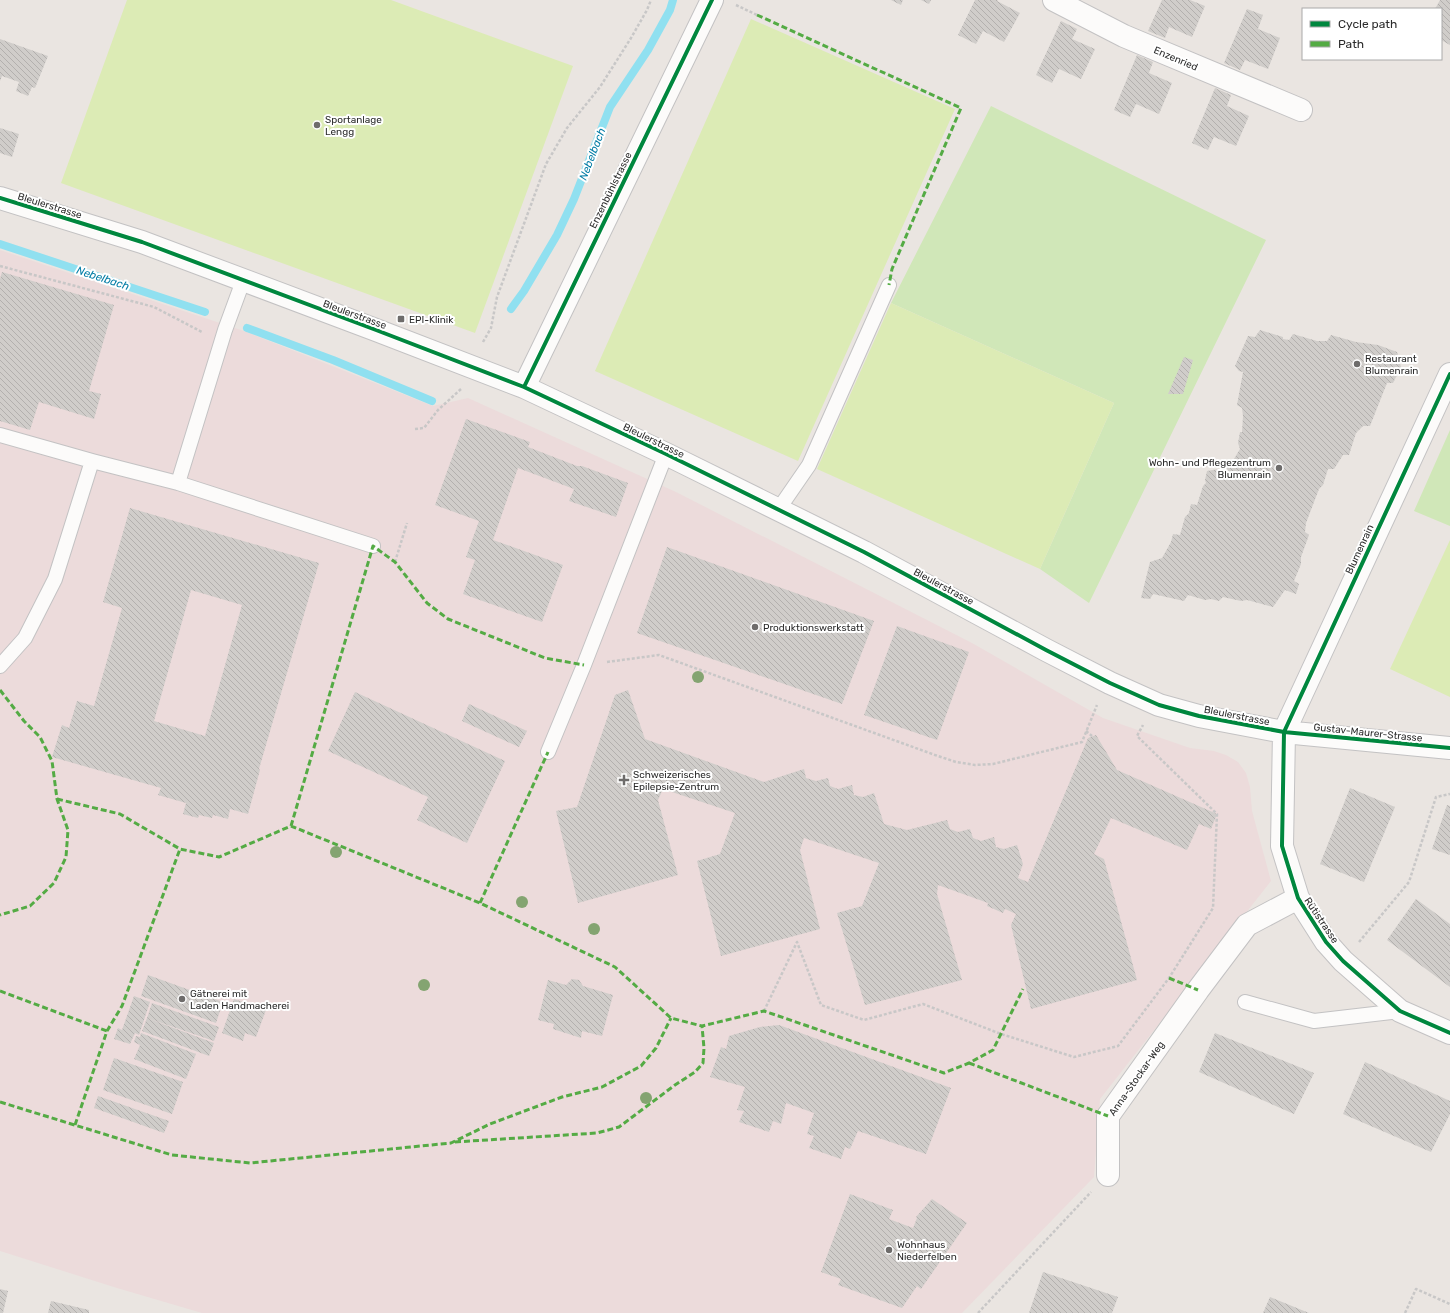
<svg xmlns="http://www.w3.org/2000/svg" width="1450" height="1313" font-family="Rubik,sans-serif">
	<defs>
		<pattern id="building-back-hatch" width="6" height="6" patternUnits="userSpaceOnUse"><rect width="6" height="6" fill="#d0cdca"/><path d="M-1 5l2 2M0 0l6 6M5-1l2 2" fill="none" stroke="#b3b0ae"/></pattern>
	</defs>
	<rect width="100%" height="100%" fill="#eae5e1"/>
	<!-- medical -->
	<path fill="#ecdbdb" d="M0,250L244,331L433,406L468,398L676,492L972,643L1103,718L1190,748L1214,751L1226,755L1238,762L1246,773L1250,787L1252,811L1271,881L1100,1099L1094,1177L962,1313H202L117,1288L0,1251Z"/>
	<!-- grass -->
	<path fill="#d0e7b8" d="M991,106L1266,240L1089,603L1040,569L1114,403L891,303Z
		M1450,430V526L1414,511Z"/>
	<!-- pitch -->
	<path fill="#dcebb5" d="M127,0H391L573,66L475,333L61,183Z
		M751,19L955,109L798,461L595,371Z
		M891,303L1114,403L1040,569L817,469Z
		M1450,540V697L1390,669Z"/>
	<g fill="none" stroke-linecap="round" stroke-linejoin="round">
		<!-- stream -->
		<path stroke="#90e0f0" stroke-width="8" d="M0,244L205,312
			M511,309L524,291L557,235L574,199L610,107L648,50L670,10L673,0
			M247,328L333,360L432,401"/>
	</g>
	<!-- building -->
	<path fill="url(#building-back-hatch)" fill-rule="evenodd" d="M891,0H903L901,5Z
		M921,0H931L929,4Z
		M975,0H998L997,1L1020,13L1004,42L983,31L976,44L958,35Z
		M1162,0H1190L1205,6L1192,37L1169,27L1165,38L1148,31Z
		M1440,0H1450V45L1441,40V9H1435Z
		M1247,9L1263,15L1258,29L1280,38L1268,69L1245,60L1240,70L1224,63Z
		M1061,21L1077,29L1072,39L1095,49L1081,79L1059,69L1052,83L1036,75Z
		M0,39L48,56L35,88L32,87L28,96L16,91L19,82L2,76L0,81Z
		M1137,55L1153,62L1149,73L1172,83L1159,114L1136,104L1130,117L1114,110Z
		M1215,88L1231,95L1227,106L1249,116L1236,146L1214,137L1208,150L1192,143Z
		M0,128L19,134L12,157L0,153Z
		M2,272L114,305L89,391L101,394L94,419L39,402L30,430L0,421V279Z
		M1260,330L1283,337V339L1289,340L1293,334L1317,341H1327L1331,335L1356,342L1378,345L1397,352L1401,367L1393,383H1387L1370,426H1363L1356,433L1349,455H1343L1334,469H1328L1323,485L1319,489L1306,523L1305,532L1309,535L1301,557V564L1294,581L1299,584L1296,594L1285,590L1273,607L1247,600L1241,601L1223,597L1219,601L1211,599L1205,600L1188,595L1184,601L1153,594L1150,599L1141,598L1150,562L1162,558L1171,542L1173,534L1180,535L1185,517L1189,513L1191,504L1197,505L1203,486L1206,483L1205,480L1207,471L1229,467L1240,449L1238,443L1240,432H1242L1243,416L1242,408L1237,405L1243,372L1239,371L1235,366L1248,336L1255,337Z
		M1184,357L1193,360L1183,394H1168Z
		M466,419L530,442L528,447L577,466H582L628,483L616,517L569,501L574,489L518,468L493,540L563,565L542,622L463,594L475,560L466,557L479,521L435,505Z
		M130,508L319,563L259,769L260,770L248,814L230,809L228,819L213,815L212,818L199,815L198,818L183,814L186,803L158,795L161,788L52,757L62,725L69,728L77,701L94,706L122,608L103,602ZM191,590L242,605L205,736L154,721Z
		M667,547L874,621L842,704L637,633Z
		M897,626L969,652L937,740L864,715Z
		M628,690L645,739L764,782L804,769L806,778L816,781L828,778L830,786L838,789L852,785L854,795L863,797L874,793L884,824L907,830L947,820L950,829L958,832L970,829L973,838L981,841L994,837L996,847L1004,849L1017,845L1023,864L1018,878L1028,882L1088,738L1096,735L1117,770L1217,814L1211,829L1199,824L1187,850L1111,818L1094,854L1104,859L1137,980L1031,1009L1011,925L1016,914L1005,909L1003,913L987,906L988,903L938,885L937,894L962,980L865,1005L837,913L862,906L879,863L804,838L800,850L820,929L721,956L697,861L720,854L735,813L663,789L658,800L678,875L578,903L556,811L577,807L615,695Z
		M355,692L505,761L467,843L417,820L428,797L328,751Z
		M469,704L527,731L519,747L462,721Z
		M1350,788L1395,807L1364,882L1320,864Z
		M1447,805L1450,806V855L1432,849Z
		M1416,899L1450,924V987L1387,940Z
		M148,975L223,1002L216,1023L141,996Z
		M572,979L579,980L583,986L613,995L602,1036L582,1031L581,1038L553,1029L554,1024L538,1020L548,980L566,985Z
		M134,996L150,1002L139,1035L135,1033L130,1044L114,1039L118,1028L122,1030Z
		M234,999L266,1010L256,1037L245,1033L243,1041L222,1033Z
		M152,1003L219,1027L214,1041L147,1018Z
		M147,1018L214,1043L209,1056L142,1031Z
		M779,1025L951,1088L926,1154L858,1131L850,1149L845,1147L841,1159L809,1148L814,1136L807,1134L814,1113L786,1103L781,1124L773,1121L769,1132L739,1122L744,1111L737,1110L745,1087L710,1077L721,1047L726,1049L729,1036L760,1027Z
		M141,1033L196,1054L186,1079L134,1059L140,1045L134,1042L136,1036L140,1037Z
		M1215,1033L1314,1073L1294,1114L1199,1072Z
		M114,1058L183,1082L172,1114L103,1090Z
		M1365,1062L1450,1101V1114L1431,1152L1343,1114Z
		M98,1096L169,1121L164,1133L94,1108Z
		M850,1194L893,1210L889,1219L913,1228L917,1218L916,1217L932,1199L967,1223L921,1289L917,1286L902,1308L838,1285L841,1279L821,1272Z
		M1043,1272L1118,1297L1112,1313H1029Z
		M0,1289L8,1291L3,1313H0Z
		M1270,1297L1309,1313H1263Z
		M51,1301L89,1310V1313H48Z"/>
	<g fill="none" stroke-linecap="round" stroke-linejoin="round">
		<!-- service casing -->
		<g stroke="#c3c2c3" stroke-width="16">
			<path id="service" d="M0,435L92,461L178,483L373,546
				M178,483L225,330L243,281
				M778,510L809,465L889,285
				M0,666L25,638L55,579L92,461
				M548,752L584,665L666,454
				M1245,1002L1314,1021L1400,1011"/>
		</g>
		<!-- minor casing -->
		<g stroke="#c3c2c3" stroke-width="24">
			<path id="minor" d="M1054,0L1124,36L1301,110
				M0,198L142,242L376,330L524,387L666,454L864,552L1046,650L1110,683L1159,705L1199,716L1284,732L1450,748
				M1450,374L1284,732L1282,846L1298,898L1326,942L1343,961L1400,1011L1450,1033
				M524,387L712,0
				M1108,1175V1116L1198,990L1247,925L1298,898"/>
		</g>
		<!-- path -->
		<path stroke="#c8c7c7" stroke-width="2.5" stroke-dasharray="3 2" stroke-linecap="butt" d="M736,5L757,15
			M0,266L154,307L202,332
			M483,342L491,328L497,297L546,164L567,128L600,87L631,38L647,10L651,0
			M415,429L424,428L438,410L461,389
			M395,562L407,523
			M607,662L659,655L935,755L956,762L975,765L993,764L1082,742L1097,705
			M1086,731L1092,736
			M1359,942L1409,882L1436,797L1450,794
			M764,1011L797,942L821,1005L864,1020L923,1004L1001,1034L1074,1057L1118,1046L1169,978L1213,908L1217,814L1137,736L1143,725
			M978,1313L1091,1192
			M1405,1313L1416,1289L1450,1304"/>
		<!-- service -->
		<use href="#service" stroke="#fcfbfa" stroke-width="14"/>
		<!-- minor -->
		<use href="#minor" stroke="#fcfbfa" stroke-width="22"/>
		<!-- quiet -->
		<path stroke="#54ab44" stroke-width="3" stroke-dasharray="6 3" stroke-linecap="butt" d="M757,15L961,108L892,269L889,285
			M0,690L24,721L40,737L52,761L57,799L68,830L66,857L54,883L30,906L0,915
			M57,799L120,814L180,849L219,857L291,826L480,903L615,967L671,1018L702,1026L764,1011L944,1073L969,1063L993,1050L1023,989
			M291,826L373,546L395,562L427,603L448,619L545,658L584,665
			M480,903L548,752
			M1169,978L1198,990
			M0,991L107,1031
			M969,1063L1108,1116
			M0,1102L172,1155L250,1163L451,1143L490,1124L562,1097L602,1087L641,1066L656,1048L671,1018
			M75,1125L107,1031L122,1006L180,849
			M455,1142L597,1133L619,1127L675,1085L695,1072L703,1063L704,1048L702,1026"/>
		<!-- cycleway casing -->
		<g stroke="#fff" stroke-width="6">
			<path id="cycleway" d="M0,198L142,242L376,330L524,387L666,454L864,552L1046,650L1110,683L1159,705L1199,716L1284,732L1450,748
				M1450,374L1284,732L1282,846L1298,898L1326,942L1343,961L1400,1011L1450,1033
				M524,387L712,0"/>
		</g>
		<!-- cycleway -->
		<use href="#cycleway" stroke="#00873e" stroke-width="4"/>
	</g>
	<!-- trees -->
	<g fill="#84a471">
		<circle cx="698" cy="677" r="6"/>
		<circle cx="336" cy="852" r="6"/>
		<circle cx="522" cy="902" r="6"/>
		<circle cx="594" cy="929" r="6"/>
		<circle cx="424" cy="985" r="6"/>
		<circle cx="646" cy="1098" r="6"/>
	</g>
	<!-- markers -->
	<g fill="#6e6c6b" stroke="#fff" stroke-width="1.5">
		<circle cx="317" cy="125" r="4"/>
		<rect x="397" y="315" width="8" height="8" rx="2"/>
		<circle cx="1357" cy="364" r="4"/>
		<circle cx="1279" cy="468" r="4"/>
		<circle cx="755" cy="627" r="4"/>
		<path d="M622 774h4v4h4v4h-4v4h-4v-4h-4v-4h4z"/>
		<circle cx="182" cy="999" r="4"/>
		<circle cx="889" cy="1250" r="4"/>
	</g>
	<g text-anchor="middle" stroke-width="4" stroke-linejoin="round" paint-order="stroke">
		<!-- street labels -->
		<g font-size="10" fill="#2b2b2b" stroke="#fff">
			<text transform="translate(1176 58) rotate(23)" y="4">Enzenried</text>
			<text transform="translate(610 190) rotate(-64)" y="4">Enzenbühlstrasse</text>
			<text transform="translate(50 205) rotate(17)" y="4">Bleulerstrasse</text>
			<text transform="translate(355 314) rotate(20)" y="4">Bleulerstrasse</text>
			<text transform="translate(654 440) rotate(26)" y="4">Bleulerstrasse</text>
			<text transform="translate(1359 549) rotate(-65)" y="4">Blumenrain</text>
			<text transform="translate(944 586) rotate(28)" y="4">Bleulerstrasse</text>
			<text transform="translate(1237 715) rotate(11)" y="4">Bleulerstrasse</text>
			<text transform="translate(1368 732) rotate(6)" y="4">Gustav-Maurer-Strasse</text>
			<text transform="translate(1322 920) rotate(56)" y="4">Rütistrasse</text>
			<text transform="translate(1136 1078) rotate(-55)" y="4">Anna-Stockar-Weg</text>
		</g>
		<!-- poi labels -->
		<g font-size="10" fill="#2b2b2b" stroke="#fff" text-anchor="start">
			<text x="325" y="123">Sportanlage<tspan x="325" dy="12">Lengg</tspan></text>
			<text x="409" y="323">EPI-Klinik</text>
			<text x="1365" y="362">Restaurant<tspan x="1365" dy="12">Blumenrain</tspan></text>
			<text x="1271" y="466" text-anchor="end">Wohn- und Pflegezentrum<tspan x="1271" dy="12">Blumenrain</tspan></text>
			<text x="763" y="631">Produktionswerkstatt</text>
			<text x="633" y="778">Schweizerisches<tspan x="633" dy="12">Epilepsie-Zentrum</tspan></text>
			<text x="190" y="997">Gätnerei mit<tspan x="190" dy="12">Laden Handmacherei</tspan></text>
			<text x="897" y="1248">Wohnhaus<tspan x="897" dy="12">Niederfelben</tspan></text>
		</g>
		<!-- water labels -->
		<g font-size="11" font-style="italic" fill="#057ea6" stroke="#fff">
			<text transform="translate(592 154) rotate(-69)" y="4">Nebelbach</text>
			<text transform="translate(103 278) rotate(18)" y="4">Nebelbach</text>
		</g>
	</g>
	<!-- legend -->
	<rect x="1302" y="8" width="140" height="52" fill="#ffffff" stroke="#aaaaaa"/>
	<rect x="1310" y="21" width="20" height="6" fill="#00873e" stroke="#aaaaaa"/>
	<text x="1338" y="28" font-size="12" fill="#2b2b2b">Cycle path</text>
	<rect x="1310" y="41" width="20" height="6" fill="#54ab44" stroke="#aaaaaa"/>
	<text x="1338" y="48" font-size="12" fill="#2b2b2b">Path</text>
</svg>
